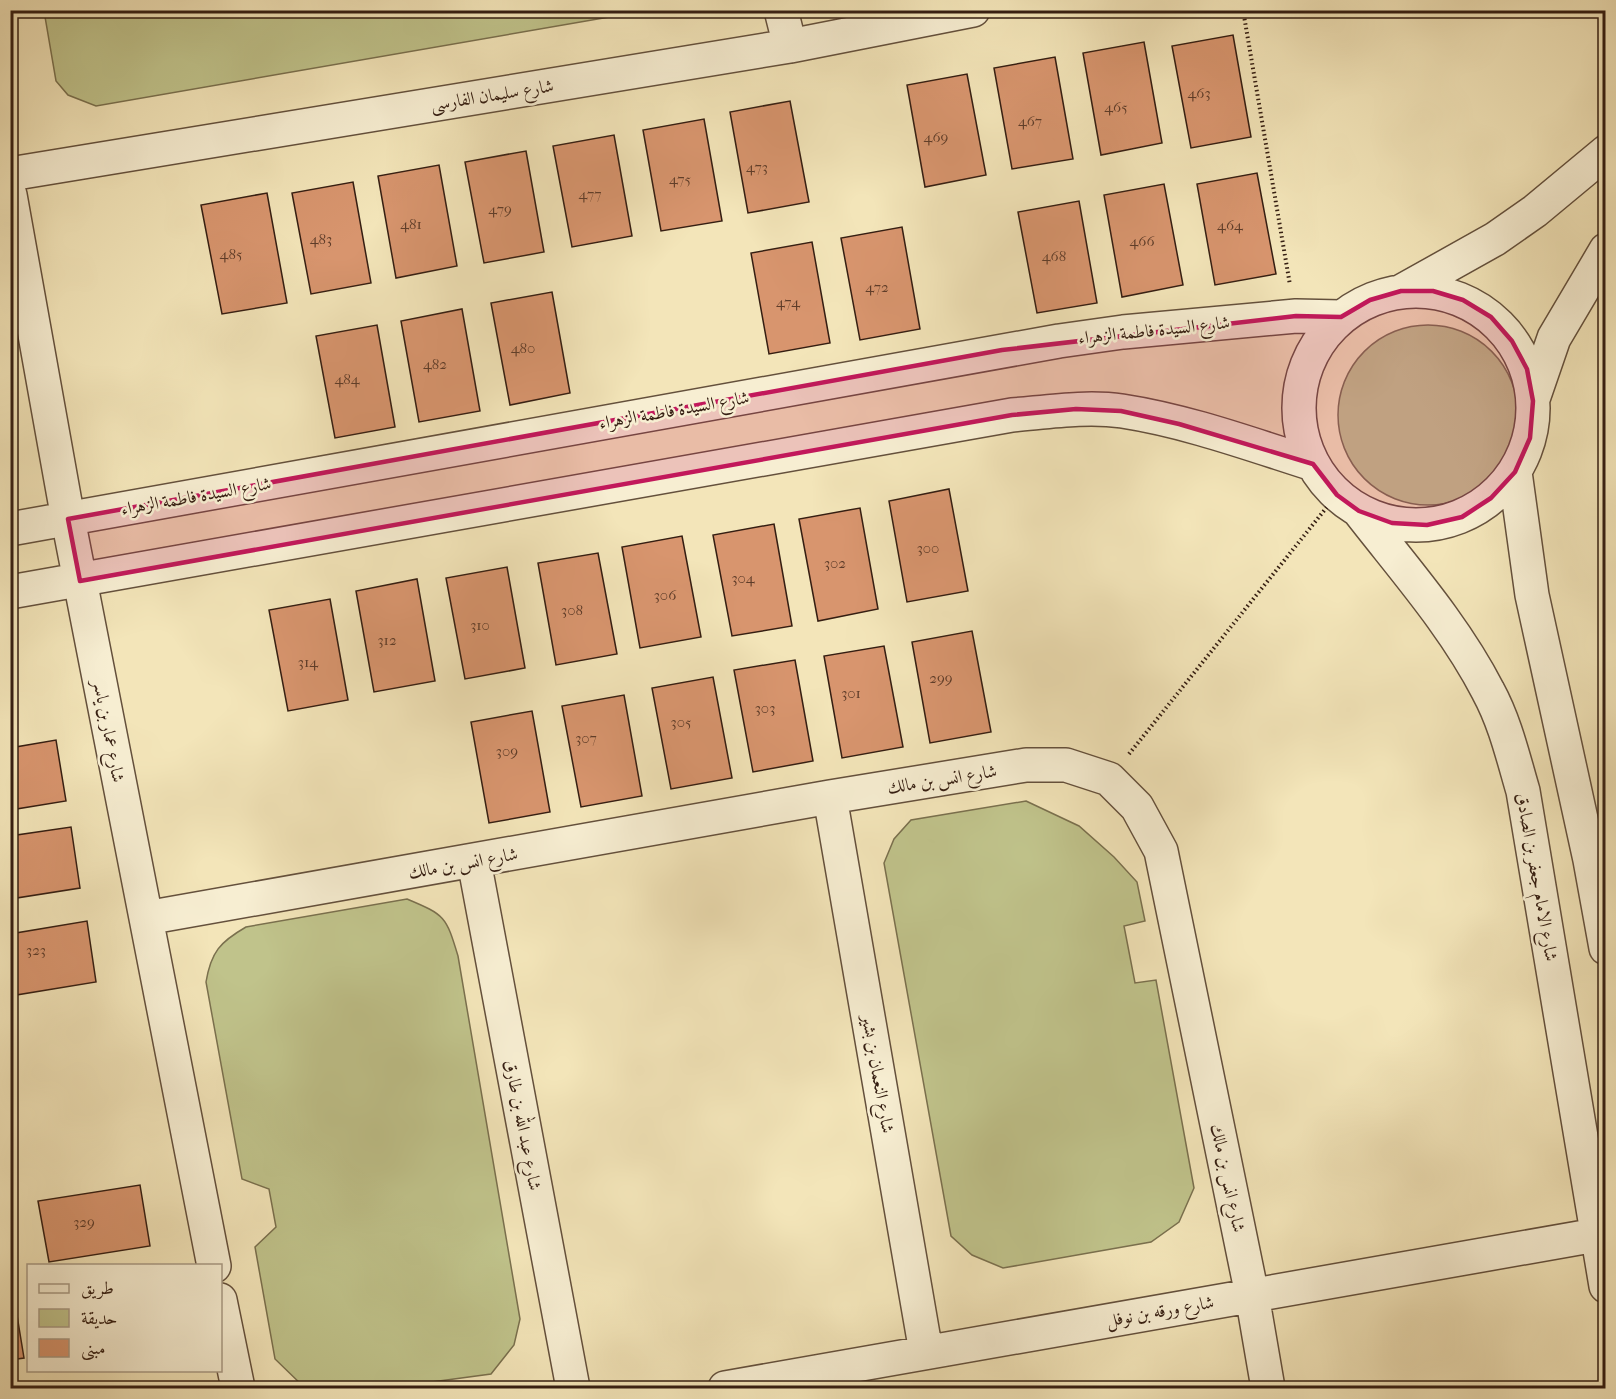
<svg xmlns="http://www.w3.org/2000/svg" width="1616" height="1399" font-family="'IM FELL French Canon',Amiri,serif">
	<rect width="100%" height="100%" fill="#f3e5b9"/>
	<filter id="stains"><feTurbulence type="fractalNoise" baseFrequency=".00333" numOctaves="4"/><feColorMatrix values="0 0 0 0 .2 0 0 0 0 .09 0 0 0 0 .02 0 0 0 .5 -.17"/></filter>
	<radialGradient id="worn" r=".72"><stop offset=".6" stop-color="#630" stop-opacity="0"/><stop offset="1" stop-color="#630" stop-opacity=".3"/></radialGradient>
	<!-- green -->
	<path fill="#c0c38b" stroke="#7a704e" stroke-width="1.5" d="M44,11V10L644,11L96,106L68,95L56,81Z
		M1338 415a90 90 0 1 1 180 0a90 90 0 1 1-180 0Z
		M1026,801L1079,826L1114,857L1137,882L1145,921L1124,926L1135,983L1156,980L1194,1188L1179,1222L1151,1242L1003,1268L972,1255L951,1236L884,863L894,839L911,820Z
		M407,899C445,915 446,916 458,956L520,1319L514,1345L491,1374L387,1388H305L275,1359L255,1247L276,1227L269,1189L242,1179L206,982C211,952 220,942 246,927Z"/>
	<!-- building -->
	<path fill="#d8956e" stroke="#351e12" stroke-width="1.5" d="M1233,35L1251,137L1191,148L1172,46Z
		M1144,42L1162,143L1101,155L1083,53Z
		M1055,57L1073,159L1012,169L994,68Z
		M967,74L986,175L925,187L907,85Z
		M790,101L809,202L748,213L730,112Z
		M704,119L722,221L661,231L643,130Z
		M614,135L632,236L572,247L553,146Z
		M526,151L544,252L484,263L465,162Z
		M439,165L457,266L396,278L378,176Z
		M1257,173L1276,274L1215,285L1197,184Z
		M353,182L371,283L311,294L292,193Z
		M1164,184L1183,285L1122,297L1104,195Z
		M267,193L287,303L222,314L201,205Z
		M1079,201L1097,303L1037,313L1018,212Z
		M902,227L920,329L860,340L841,238Z
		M812,242L830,343L769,354L751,253Z
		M552,292L570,393L510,405L491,303Z
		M462,309L480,411L419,422L401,321Z
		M377,325L395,427L335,438L316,336Z
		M949,489L968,591L907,602L889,501Z
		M860,508L878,609L818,621L799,519Z
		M774,524L792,626L732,636L713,535Z
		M682,536L701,637L640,648L622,547Z
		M598,553L617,654L556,665L538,563Z
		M507,567L525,668L465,679L446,578Z
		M417,579L435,681L374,692L356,591Z
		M330,599L348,700L288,711L269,610Z
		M972,631L991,732L930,743L912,642Z
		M884,646L903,747L842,758L824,656Z
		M795,660L813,761L753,772L734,670Z
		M713,677L732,778L671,789L652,688Z
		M624,695L642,796L581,807L562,706Z
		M532,711L550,812L489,823L471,722Z
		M56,740L66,801L10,810V748Z
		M71,827L80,888L10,899V836Z
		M87,921L96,982L10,996V934Z
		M140,1185L150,1246L49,1262L38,1201Z
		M10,1297H14L24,1358L10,1360Z"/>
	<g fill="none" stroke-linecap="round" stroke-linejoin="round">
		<!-- minor casing -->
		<g stroke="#64503c" stroke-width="36">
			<path id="minor" d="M781,10L790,46
				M10,174L790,46L973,10
				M10,195L68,519L214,1266
				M1402,291L1495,239L1535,211L1606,152
				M1299 408a117 117 0 1 1 234 0a117 117 0 1 1-234 0Z
				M1533,399L1554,338L1606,250
				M1515,472L1532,595L1590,860L1606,948
				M1359,511C1404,569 1454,625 1488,691C1505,722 1513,757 1523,791L1606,1286
				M10,529L1059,341L1123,332L1296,316L1341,317
				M10,592L1012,415C1048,412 1086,406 1122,411C1187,421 1250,444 1313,464
				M830,797L926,1352
				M474,861L573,1388
				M146,918L830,797L1026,765H1066L1109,779L1137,807L1161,851L1252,1295L1268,1388
				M220,1300L238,1388
				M725,1388L1596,1235"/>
		</g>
		<!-- path -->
		<path stroke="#351e12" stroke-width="4" stroke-dasharray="1.5 3" stroke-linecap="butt" d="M1243,10L1290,285
			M1129,754L1327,507"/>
		<!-- minor -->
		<use href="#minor" stroke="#f7eed2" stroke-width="33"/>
	</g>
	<!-- marked area -->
	<path fill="#c2185b" fill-opacity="0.2" stroke="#c2185b" stroke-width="4.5" stroke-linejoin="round" d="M1401,291H1433L1463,300L1491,317L1512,341L1527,369L1533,401L1530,438L1515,472L1491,498L1462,517L1427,525L1392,523L1359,511L1337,495L1313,464L1179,424L1121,411L1076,409L1012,415L80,581L68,519L1002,350L1296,316L1341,317L1370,300Z"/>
	<g text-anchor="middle" stroke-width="5" stroke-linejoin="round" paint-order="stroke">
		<!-- number labels -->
		<g font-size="15" fill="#5e3c29">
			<text x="1199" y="98">463</text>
			<text x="1116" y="112">465</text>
			<text x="1030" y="126">467</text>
			<text x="936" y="142">469</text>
			<text x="757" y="172">473</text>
			<text x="680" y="184">475</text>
			<text x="590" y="199">477</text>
			<text x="500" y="214">479</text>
			<text x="411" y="229">481</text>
			<text x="1230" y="230">464</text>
			<text x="321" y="244">483</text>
			<text x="1142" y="246">466</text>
			<text x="231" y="259">485</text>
			<text x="1054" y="261">468</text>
			<text x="877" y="292">472</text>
			<text x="788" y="307">474</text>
			<text x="523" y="353">480</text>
			<text x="435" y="369">482</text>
			<text x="347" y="384">484</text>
			<text x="928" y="553">300</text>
			<text x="835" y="568">302</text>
			<text x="743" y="583">304</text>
			<text x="665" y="600">306</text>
			<text x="572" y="615">308</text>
			<text x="480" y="630">310</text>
			<text x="387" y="645">312</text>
			<text x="308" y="667">314</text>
			<text x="941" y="683">299</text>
			<text x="851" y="698">301</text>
			<text x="765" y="713">303</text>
			<text x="681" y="727">305</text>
			<text x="586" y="743">307</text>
			<text x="507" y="756">309</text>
			<text x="36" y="955">323</text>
			<text x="84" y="1227">329</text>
		</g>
		<!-- street labels -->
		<g font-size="18" fill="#351e12" stroke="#f7eed2">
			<text transform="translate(492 95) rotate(-9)" y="6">شارع سليمان الفارسى</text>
			<text transform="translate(1154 330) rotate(-6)" y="6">شارع السيدة فاطمة الزهراء</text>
			<text transform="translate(674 410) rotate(-10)" y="6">شارع السيدة فاطمة الزهراء</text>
			<text transform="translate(196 496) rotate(-10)" y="6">شارع السيدة فاطمة الزهراء</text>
			<text transform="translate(109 731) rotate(79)" y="6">شارع عمار بن ياسر</text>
			<text transform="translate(942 779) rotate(-9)" y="6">شارع انس بن مالك</text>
			<text transform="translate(463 863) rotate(-10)" y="6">شارع انس بن مالك</text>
			<text transform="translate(1537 877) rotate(80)" y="6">شارع الامام جعفر بن الصادق</text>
			<text transform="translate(878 1074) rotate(80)" y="6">شارع النعمان بن بشير</text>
			<text transform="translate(523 1125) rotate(79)" y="6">شارع عبد الله بن طارق</text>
			<text transform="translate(1228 1178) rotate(78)" y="6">شارع انس بن مالك</text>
			<text transform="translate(1160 1311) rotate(-10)" y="6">شارع ورقه بن نوفل</text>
		</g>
	</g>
	<!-- margin -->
	<rect width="1616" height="1399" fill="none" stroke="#f3e5b9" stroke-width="36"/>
	<rect x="12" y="12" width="1592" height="1375" fill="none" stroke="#351e12" stroke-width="3"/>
	<rect x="18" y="18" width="1580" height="1363" fill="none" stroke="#351e12" stroke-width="1.5"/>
	<!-- legend -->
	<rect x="27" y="1264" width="195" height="108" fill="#f7eed2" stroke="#a99b85" stroke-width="1.5"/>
	<rect x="39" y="1284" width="30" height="9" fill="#f7eed2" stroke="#a99b85" stroke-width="1.5"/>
	<text x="81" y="1294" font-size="18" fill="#351e12">طريق</text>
	<rect x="39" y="1309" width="30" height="18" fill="#c0c38b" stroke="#a99b85" stroke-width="1.5"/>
	<text x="81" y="1324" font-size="18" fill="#351e12">حديقة</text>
	<rect x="39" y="1339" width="30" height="18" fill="#d8956e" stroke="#a99b85" stroke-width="1.5"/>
	<text x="81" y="1354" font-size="18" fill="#351e12">مبنى</text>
	<rect width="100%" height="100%" filter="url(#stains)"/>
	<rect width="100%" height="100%" fill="url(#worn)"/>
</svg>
